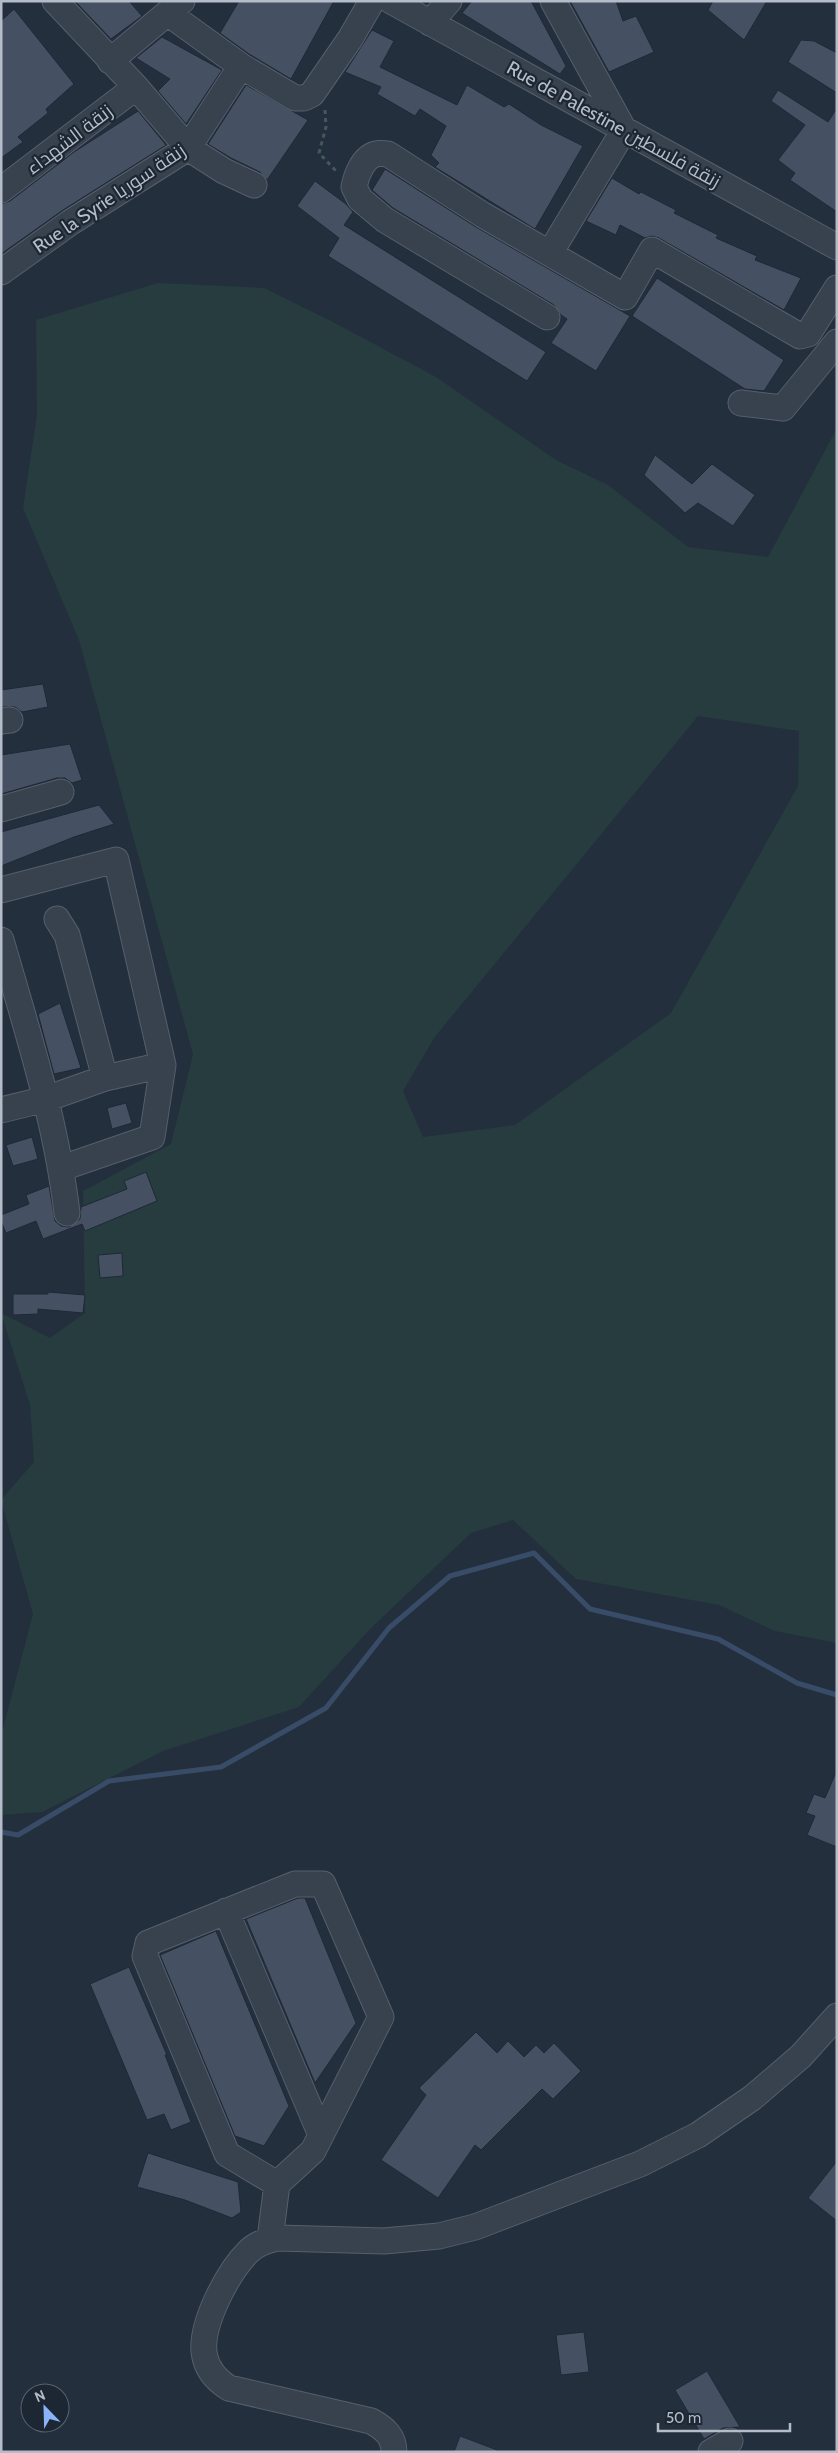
<svg xmlns="http://www.w3.org/2000/svg" width="838" height="2453" font-family="Cabin,Cairo,sans-serif">
	<rect width="100%" height="100%" fill="#242f3e"/>
	<!-- green -->
	<path fill="#263c3f" fill-rule="evenodd" d="M158,283L264,288L331,321L436,377L556,460L608,485L688,547L768,557L837,428V1643L775,1631L719,1605L576,1579L513,1520L471,1533L370,1629L299,1707L163,1751L42,1812L1,1815V1736L33,1614L1,1500L34,1462L30,1405L1,1313L50,1338L85,1313L83,1191L171,1144L193,1054L79,640L23,508L37,415L36,320ZM698,716L799,731L798,786L671,1013L515,1125L423,1137L403,1091L434,1038Z"/>
	<g fill="none" stroke-linecap="round" stroke-linejoin="round">
		<!-- stream -->
		<path stroke="#394c67" stroke-width="5" d="M1,1832L18,1835L109,1781L221,1767L326,1708L389,1628L450,1576L534,1553L590,1609L718,1639L797,1683L837,1695"/>
	</g>
	<!-- building -->
	<path fill="#455162" stroke="#1f2835" d="M75,1H129L142,16L111,39Z
		M239,1H334L291,79L249,54L220,33Z
		M472,1H531L566,66L560,74L462,13Z
		M570,1H616L623,21L636,16L654,52L609,72Z
		M713,1H767L744,40L708,10Z
		M14,9L74,84L46,109L48,113L18,137L23,142L1,158V21Z
		M372,30L394,41L380,67L457,105L467,85L504,107L509,104L541,125L583,146L535,229L435,167L439,163L431,155L446,126L420,109L415,116L377,94L381,87L345,72Z
		M162,37L222,70L186,124L158,91L170,79L136,58Z
		M801,40L814,41L837,53V93L788,62Z
		M246,85L308,120L267,180L260,172L231,158L208,144Z
		M778,90L828,122L837,108V212L790,180L795,173L778,160L805,125L771,101Z
		M138,111L166,145L63,210L1,254V204L10,201L74,152Z
		M385,169L476,227L630,316L596,371L551,343L567,319L561,315L554,305L393,208L372,190Z
		M612,178L639,194L641,192L676,210L674,213L718,235L716,238L757,256L755,260L801,278L784,310L659,238L652,236L645,238L620,225L616,235L586,221Z
		M315,181L346,204L353,212L344,225L546,352L527,381L328,256L339,238L297,206Z
		M657,278L784,360L764,391L745,389L632,316Z
		M655,455L692,484L712,464L755,495L733,526L698,503L685,513L644,475Z
		M43,684L48,707L22,712L15,707H1V690Z
		M70,744L82,780L72,783L65,778H57L1,794V755Z
		M99,805L114,824L74,837L1,866V832Z
		M60,1003L81,1068L54,1074L38,1014Z
		M126,1103L132,1123L112,1129L107,1108Z
		M32,1137L38,1159L13,1166L6,1145Z
		M146,1172L157,1201L85,1231L82,1224L43,1239L36,1221L6,1233L1,1221V1215L29,1204L26,1195L49,1186L55,1221L61,1226L69,1227L80,1219L81,1207L127,1189L124,1181Z
		M122,1253L123,1276L100,1278L98,1255Z
		M48,1292L85,1295L83,1313L38,1309V1314L13,1315V1294H48Z
		M837,1770V1847L807,1835L815,1816L806,1813L814,1794L825,1798Z
		M298,1898H305L356,2023L315,2083L246,1919Z
		M216,1931L289,2106L264,2146L235,2136L160,1955Z
		M129,1967L167,2055H165L191,2122L171,2130L164,2114L147,2120L90,1984Z
		M476,2032L497,2053L508,2041L524,2057L536,2045L544,2053L554,2043L581,2071L553,2099L542,2089L481,2150L475,2145L438,2198L381,2160L426,2095L419,2088Z
		M148,2153L238,2182L241,2212L232,2218L185,2200L137,2187Z
		M837,2161V2221L808,2198Z
		M584,2332L589,2372L561,2375L556,2335Z
		M707,2371L740,2427L723,2428L704,2439L675,2390Z
		M460,2436L497,2450V2452H454Z"/>
	<g fill="none" stroke-linecap="round" stroke-linejoin="round">
		<!-- minor casing -->
		<g stroke="#565f6c" stroke-width="27">
			<path id="minor" d="M55,1L136,87L188,148L224,171L254,185
				M391,1L837,247
				M169,14L241,66L295,98H304L312,94L350,39L372,1
				M430,23L449,1
				M110,61L182,1
				M1,190L136,87
				M550,253L624,130L553,1
				M1,272L71,222L188,148L241,66
				M547,317L385,220L360,199L354,187C356,176 363,157 376,154C379,153 385,154 388,154L483,215L625,297L652,250L800,336L808,334L837,288
				M741,403L783,408L837,342
				M1,721L10,720
				M1,809L61,792
				M1,890L116,860L163,1065L105,1078L46,1099L1,1110
				M57,919L67,935L105,1078
				M1,940C27,1030 56,1120 67,1213
				M62,1168L152,1137L163,1065
				M226,1911L321,2135
				M270,2239L277,2184L313,2151L381,2017L323,1884H295L148,1943L145,1956L227,2154L277,2184
				M394,2452C394,2436 384,2428 371,2421L229,2388C216,2380 206,2368 204,2352C201,2323 228,2272 248,2252C256,2244 267,2240 278,2238L384,2241L439,2236L475,2227L640,2164L698,2135L752,2098L801,2056L837,2016
				M711,2452L730,2441"/>
		</g>
		<!-- path -->
		<path stroke="#44595c" stroke-width="3" stroke-dasharray="4 4" stroke-linecap="butt" d="M325,110L326,127L319,153L338,173"/>
		<!-- minor -->
		<use href="#minor" stroke="#38414e" stroke-width="25"/>
	</g>
	<g text-anchor="middle" stroke-width="4.5" stroke-linejoin="round" paint-order="stroke">
		<!-- street labels -->
		<g font-size="19" fill="#b4bcc9" stroke="#1d2633">
			<text transform="translate(614 124) rotate(29)" y="7">Rue de Palestine زنقة فلسطين</text>
			<text transform="translate(69 139) rotate(-37)" y="7">زنقة الشهداء</text>
			<text transform="translate(109 198) rotate(-34)" y="7">Rue la Syrie زنقة سوريا</text>
		</g>
	</g>
	<!-- border -->
	<rect width="838" height="2453" fill="none" stroke="#b4bcc9" stroke-width="5"/>
	<!-- north arrow -->
	<g transform="translate(45 2408) rotate(337)"><circle r="24" fill="#1d2633" stroke="#59626f"/>
	<path d="M0-4L9 19L0 12L-9 19Z" fill="#8ab4f8"/>
	<text y="-8" font-size="14" font-weight="bold" text-anchor="middle" fill="#b4bcc9">N</text>
	</g>
	<!-- scale -->
	<path d="M658 2423v8h132v-8" fill="none" stroke="#b4bcc9" stroke-width="2.5"/>
	<text x="666" y="2423" font-size="15" fill="#b4bcc9" stroke="#1d2633" stroke-width="4" paint-order="stroke">50 m</text>
</svg>
